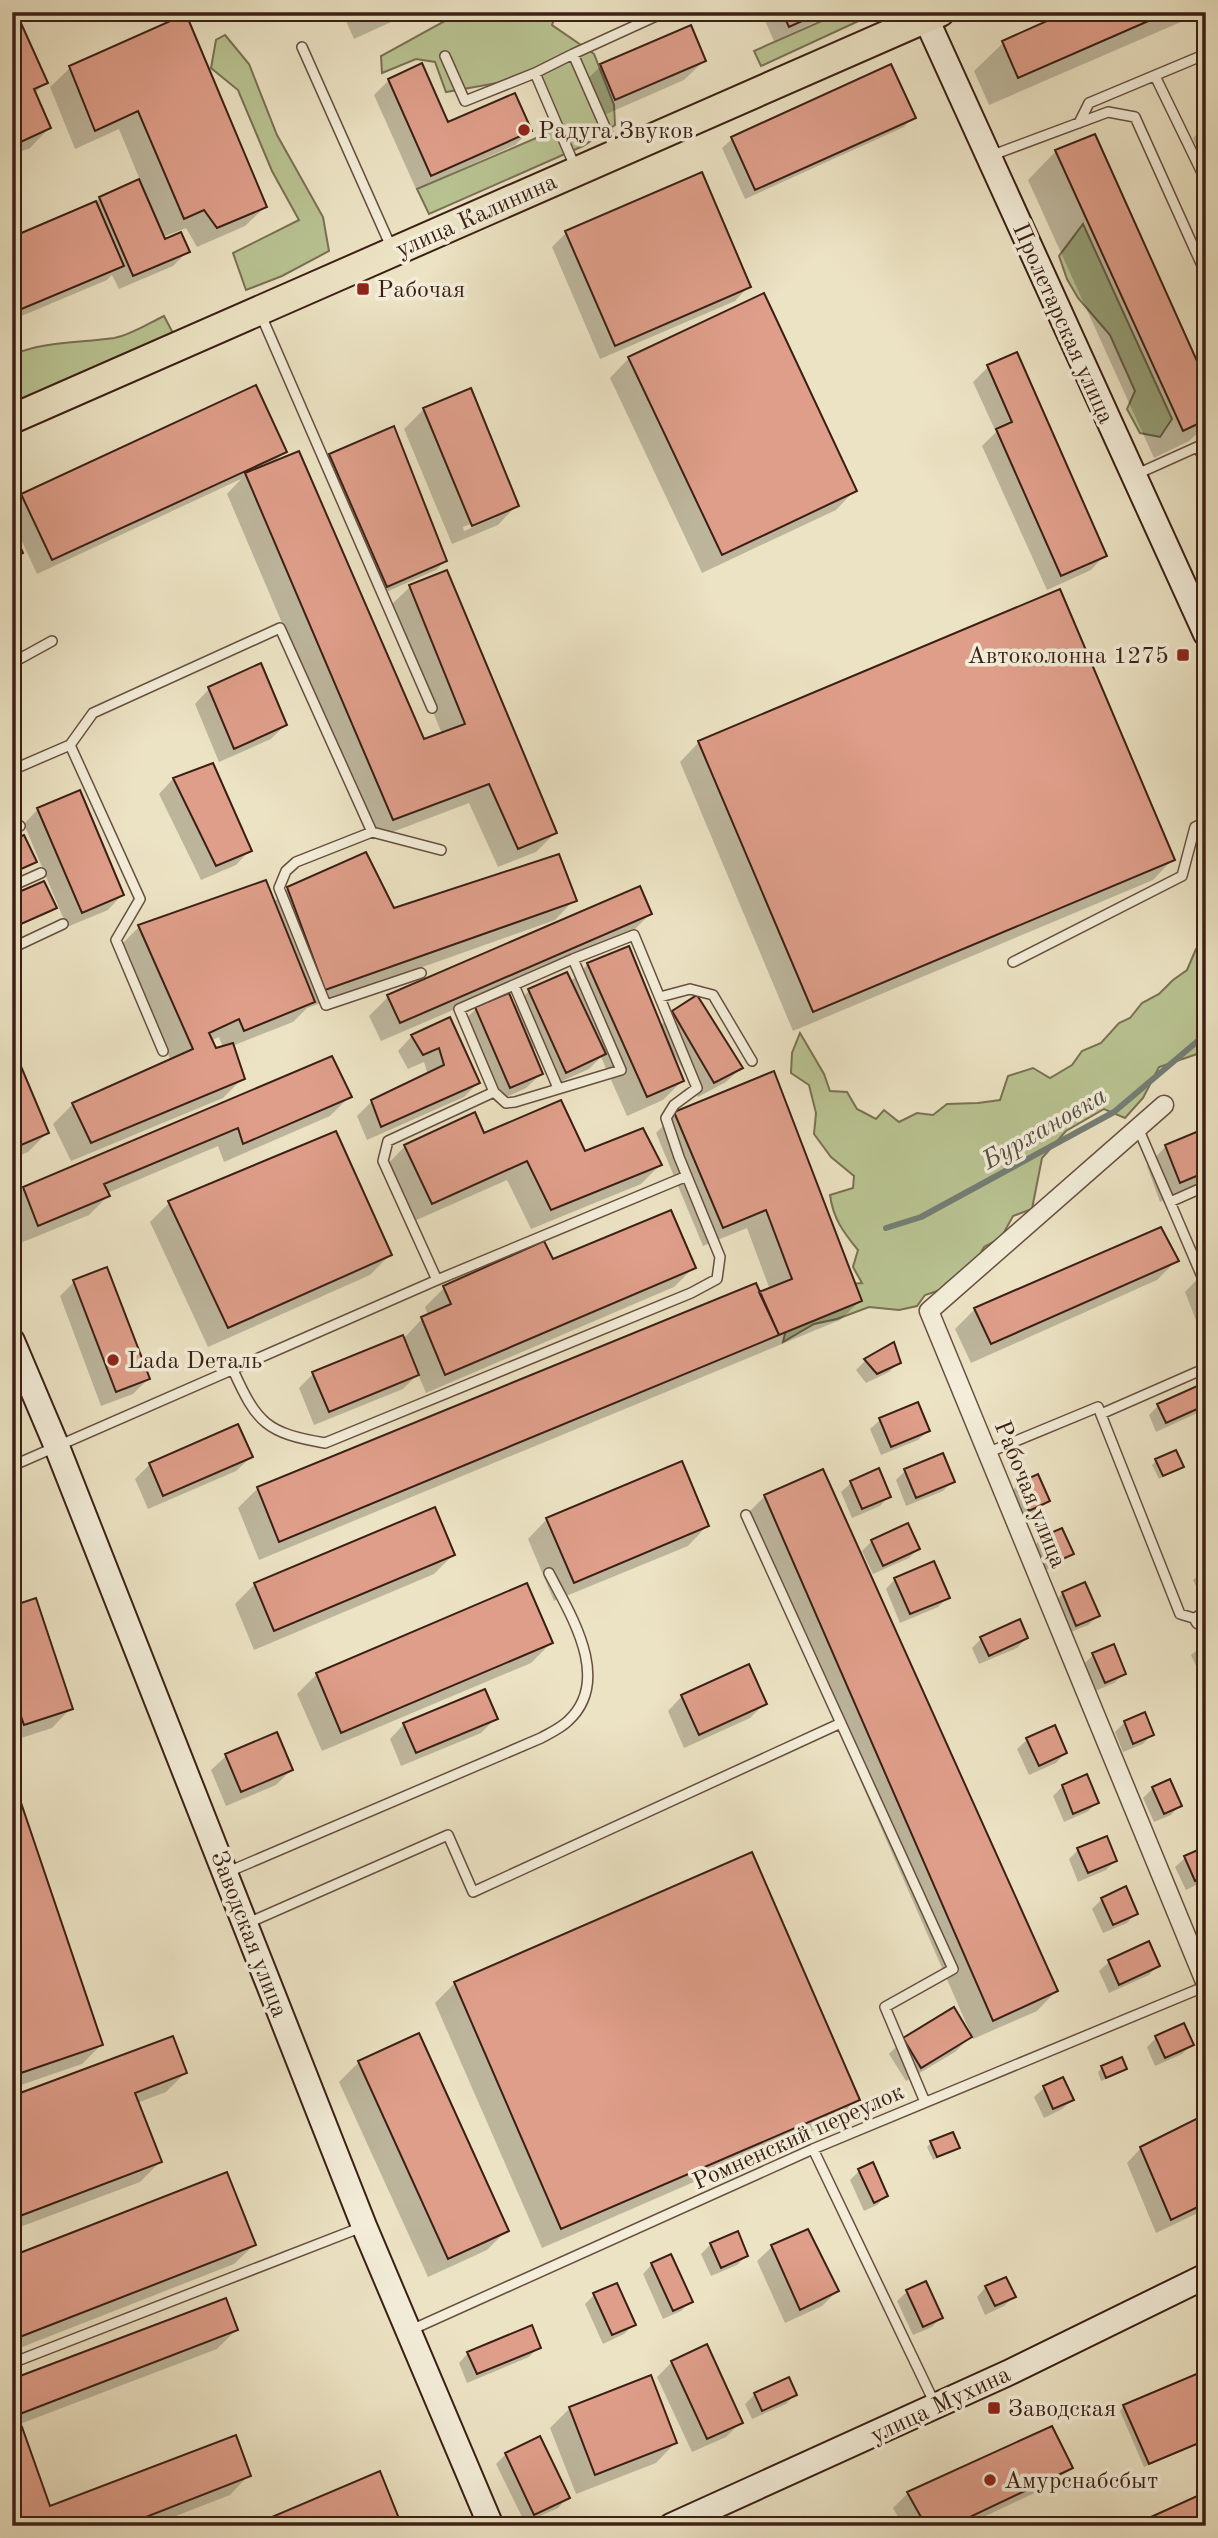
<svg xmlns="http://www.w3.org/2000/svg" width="1218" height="2538" font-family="'Old Standard TT',serif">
	<rect width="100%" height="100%" fill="#ece3c4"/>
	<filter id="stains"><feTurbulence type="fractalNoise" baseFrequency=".00286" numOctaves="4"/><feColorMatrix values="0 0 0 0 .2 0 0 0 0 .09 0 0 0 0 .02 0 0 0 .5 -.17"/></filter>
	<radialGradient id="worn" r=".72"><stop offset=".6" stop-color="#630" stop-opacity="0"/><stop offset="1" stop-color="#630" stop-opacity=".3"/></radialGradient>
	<!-- green -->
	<path fill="#b9c392" stroke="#7a7153" stroke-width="2" d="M461,12H557L552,25L594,54L614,105L615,125L583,146L429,214L417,189L555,130L532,77L446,92L435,62L416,59L382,73L381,56Z
		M842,12H878L761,66L754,51Z
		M225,35L249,64L277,135L323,217L329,251L282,276L246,290L233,253L299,220L272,171L238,90L211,68L216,40Z
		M1083,224L1172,419L1160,437L1140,433L1127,409L1135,391L1110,335L1078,298L1067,279L1059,256Z
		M164,316L175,337L12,410V355C44,341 80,343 114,338C131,335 149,323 164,316Z
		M1206,947V1048L1200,1053L1159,1067L1143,1098L1125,1118L1104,1109L1066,1131L1042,1158L1032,1209L1013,1216L1001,1238L984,1247L975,1264L943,1289L925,1295L917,1306L899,1310L869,1307L837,1319L814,1324L783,1342L791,1308L836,1285L862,1283L853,1267L858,1250C843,1232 833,1218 830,1195L853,1188L854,1176L831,1157L814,1134L816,1113L809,1085L791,1073L792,1053L800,1033L824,1074L830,1091L847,1092L857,1109L876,1119L884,1110L899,1122L917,1113L933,1115L947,1104L978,1103L1000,1100L1008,1076L1033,1068L1050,1078L1072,1065L1082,1051L1101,1043L1119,1023L1130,1018L1142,1003L1159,994L1173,980L1187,970L1196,949Z"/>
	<!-- shadow -->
	<path fill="#0003" fill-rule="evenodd" d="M12,12L46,82L34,94L49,128L30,148L12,155Z
		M342,12H413L354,39Z
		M761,12H837L774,41Z
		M1072,12H1204L989,105L974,71L1003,43Z
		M186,16L265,207L245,226L197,247L186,228L163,237L165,241L188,251L173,266L119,289L112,275L107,280L12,320V238L94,204L100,198L140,180L119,129L75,149L50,87L70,68Z
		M690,28L704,61L684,80L595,119L581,85L601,66Z
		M389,80L447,124L530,131L515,145L416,189L374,95Z
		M913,117L904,127L745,199L722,148L732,139Z
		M1206,125V166L1193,138Z
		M1056,151L1206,385V425L1189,441L1154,458L1028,180Z
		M566,233L749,286L735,301L600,359L552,247Z
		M1016,354L1105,555L1091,570L1047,590L982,446L996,432L973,382L988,367Z
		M629,358L855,490L836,510L702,573L610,378Z
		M470,390L517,505L498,525L452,544L404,429L423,410ZM496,514V517L464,531L463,527Z
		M285,451L272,464L423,741L442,734L390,606L410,587L555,833L536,852L498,867L469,803L374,839L227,494L241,479L37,574L12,520V505L22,495Z
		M330,455L445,561L436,570L377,596L320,465Z
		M1206,515V546L1196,525Z
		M209,689L285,725L271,739L219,762L195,704Z
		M699,742L1172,860L1153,880L793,1031L680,762Z
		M212,765L250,850L236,865L201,880L159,794L173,779Z
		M38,809L122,895L108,910L67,927L24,824Z
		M12,842L35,862L12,874Z
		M288,888L394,910L574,900L555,920L307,1008L293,1022L232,1046L243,1078L223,1098L71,1161L53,1124L73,1104L171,1061L120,946L139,927L273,903ZM219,1037L223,1048L215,1050L211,1041Z
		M1206,888V904L1201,893Z
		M12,897L55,908L51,912L12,929Z
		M650,914L630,934L381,1041L369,1016L388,997Z
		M1206,918V934H1205L1200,923Z
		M588,964L660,1026L673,1013L741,1068L726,1082L698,1097L674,1054L672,1055L682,1081L663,1100L627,1116L601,1057L589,1069L551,1086L534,1048L531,1050L541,1074L526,1088L495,1102L461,1023L476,1009L513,1007L529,991L570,982Z
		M450,1019L478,1083L464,1097L367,1140L357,1116L372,1101L428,1075L424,1062L408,1069L398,1051L412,1036Z
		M12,1050L47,1133L28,1152L12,1159Z
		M350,1096L330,1116L224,1162L218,1146L107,1193L108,1196L89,1215L18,1244L12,1228V1200L24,1188Z
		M675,1114L860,1301L840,1320L259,1560L238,1508L258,1488L770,1290L747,1228L703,1246L656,1133Z
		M1206,1130V1182L1160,1202L1147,1166L1166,1146Z
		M405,1146L585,1154L660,1165L641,1184L531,1229L507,1180L412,1222L386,1166Z
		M169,1203L390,1255L370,1275L208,1347L150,1222Z
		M552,1261L694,1267L674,1287L426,1393L418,1374L403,1389L314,1425L299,1388L313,1374L403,1339L422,1319L428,1316L425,1307L444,1288Z
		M1176,1261L1157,1280L971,1363L955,1329L975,1309Z
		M1206,1270V1325L1199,1328L1185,1292Z
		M74,1282L148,1379L133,1394L101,1406L60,1296Z
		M893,1345L899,1362L889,1372L866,1383L856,1370L865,1361Z
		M1206,1384V1409L1156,1432L1149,1415L1158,1406Z
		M880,1420L928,1431L918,1440L881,1455L870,1429Z
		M251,1457L236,1471L148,1509L135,1479L150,1464Z
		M1156,1461L1182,1467L1159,1479L1152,1465Z
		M905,1471L953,1481L943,1491L906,1506L896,1480Z
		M851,1483L889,1496L880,1506L852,1518L841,1492Z
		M1017,1486L1048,1501L1039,1510L1019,1519L1008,1495Z
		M765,1496L1056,1991L1037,2011L973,2039L745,1516Z
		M547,1519L707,1526L688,1546L554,1601L528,1539Z
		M1040,1540L1071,1553L1062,1563L1041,1572L1031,1549Z
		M872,1541L918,1549L909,1558L873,1574L862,1551Z
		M453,1555L434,1574L254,1650L235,1604L255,1584Z
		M1206,1569V1598L1202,1599L1193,1580Z
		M895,1579L947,1598L938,1607L900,1623L886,1589Z
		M1063,1593L1098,1616L1088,1625L1066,1634L1053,1603Z
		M12,1608L71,1708L52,1728L12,1741Z
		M1026,1638L1017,1648L979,1664L972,1648L981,1639Z
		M551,1643L531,1663L322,1751L297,1694L317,1674Z
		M1206,1643V1675L1201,1677L1191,1655Z
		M1093,1655L1124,1673L1114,1683L1095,1691L1084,1664Z
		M682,1696L764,1704L750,1718L684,1748L668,1711Z
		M496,1718L481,1733L401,1766L390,1739L404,1724Z
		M1125,1722L1152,1734L1143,1744L1123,1752L1115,1732Z
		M276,1734L291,1770L276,1785L226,1806L211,1770L226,1756Z
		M1027,1740L1065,1753L1056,1763L1029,1775L1017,1749Z
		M1063,1786L1097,1803L1087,1812L1064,1822L1053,1796Z
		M12,1788L101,2045L82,2064L12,2088Z
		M1153,1788L1180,1805L1171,1815L1154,1822L1143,1798Z
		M1078,1850L1115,1861L1106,1870L1078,1882L1069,1859Z
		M1185,1858L1206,1866V1877L1200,1883L1186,1890L1175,1867Z
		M1102,1899L1136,1913L1127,1923L1103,1933L1092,1909Z
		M1109,1962L1158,1965L1149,1975L1109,1993L1099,1971Z
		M455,1983L858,2099L839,2119L542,2248L435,2003Z
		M418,2035L507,2230L487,2250L428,2277L339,2082L359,2062Z
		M970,2037L955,2052L906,2081L889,2054L904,2039Z
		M1156,2038L1192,2044L1182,2054L1155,2066L1147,2047Z
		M1102,2068L1125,2069L1120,2073L1101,2081L1098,2072Z
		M185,2073L166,2092L137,2103L160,2162L140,2182L12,2230V2098Z
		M1044,2088L1072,2100L1062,2109L1044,2118L1034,2097Z
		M1206,2116V2209L1156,2233L1127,2163L1141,2148Z
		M931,2143L958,2148L953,2152L933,2160L927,2147Z
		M859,2171L886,2196L877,2205L864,2211L850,2180Z
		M711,2244L746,2256L737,2265L711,2276L701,2254Z
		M254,2245L234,2264L12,2351V2258Z
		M772,2247L837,2291L822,2306L785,2323L757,2261Z
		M652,2264L690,2302L681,2311L663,2319L643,2274Z
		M926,2283L941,2317L932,2327L913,2335L897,2301L907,2292Z
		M986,2287L1014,2296L1004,2306L985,2315L977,2297Z
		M594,2295L634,2324L624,2334L603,2344L585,2304Z
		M236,2330L217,2349L12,2427V2381Z
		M539,2347L529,2357L467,2383L459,2363L468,2353Z
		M672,2362L741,2422L726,2437L692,2452L657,2377Z
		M1206,2372V2441L1144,2467L1120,2411L1124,2406Z
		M755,2394H795L786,2404L752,2419L745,2404Z
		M570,2408L675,2443L656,2463L576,2494L550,2428Z
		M1052,2428L1071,2468L1056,2483L964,2526H903L893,2508L908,2493Z
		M506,2454L567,2498L558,2508L525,2523L496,2464Z
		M249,2475L230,2495L150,2526H12Z"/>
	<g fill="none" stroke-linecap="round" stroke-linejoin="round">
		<!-- stream -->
		<path stroke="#737e74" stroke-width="6" d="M886,1228L921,1217L1114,1112L1206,1034"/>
	</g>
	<!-- building -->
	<path fill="#df9e8a" stroke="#3b1f14" stroke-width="2" d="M12,12H16L48,83L34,89L51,128L12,146Z
		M370,12H392L374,21Z
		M782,12H822L789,27Z
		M1067,12H1169L1018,78L1002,41Z
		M186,14L267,207L217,228L204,210L184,219L138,111L95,131L69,66Z
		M691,25L706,61L615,100L600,64Z
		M422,63L448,122L515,93L532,131L431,176L388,79Z
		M891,64L916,118L755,190L731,137Z
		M1095,134L1206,381V420L1183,431L1055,150Z
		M702,172L751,287L615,346L565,231Z
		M139,179L165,239L181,232L190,252L133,276L99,197Z
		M96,201L124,266L12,313V237Z
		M764,293L857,491L722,555L628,357Z
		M1017,352L1107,556L1061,576L996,429L1012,422L987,365Z
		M256,385L287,452L52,560L21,494Z
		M471,388L519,506L472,526L423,408Z
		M394,426L447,561L387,587L329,454Z
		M299,451L424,739L465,724L409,585L447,570L557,833L518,849L489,784L393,820L245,473Z
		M12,528L23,553L12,558Z
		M1060,589L1175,860L813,1012L698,741Z
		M261,663L287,725L234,749L208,687Z
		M213,763L252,851L216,866L173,778Z
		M80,790L124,895L82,913L37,808Z
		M24,835L37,862L12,873V840Z
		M366,852L394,908L559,854L577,901L325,990L287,887Z
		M266,880L315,1002L244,1031L239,1019L209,1033L216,1048L233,1043L245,1079L91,1143L72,1103L193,1049L138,925Z
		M44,881L57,908L12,928V895Z
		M640,886L652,914L400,1023L387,995Z
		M629,946L684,1081L647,1097L587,963Z
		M567,972L606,1054L566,1073L528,989Z
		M509,993L543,1074L510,1088L475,1007Z
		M697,995L743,1068L714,1083L672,1011Z
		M450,1017L480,1083L381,1127L371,1100L444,1065L439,1048L423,1055L411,1035Z
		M12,1045L49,1133L12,1149Z
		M332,1056L352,1097L243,1144L238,1128L104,1184L110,1196L38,1226L23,1187Z
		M774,1071L862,1301L779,1335L759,1292L792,1279L766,1210L723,1228L674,1112Z
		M561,1100L585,1151L643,1128L662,1165L551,1210L527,1161L432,1204L404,1145L475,1112L484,1133Z
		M1206,1128V1172L1180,1183L1165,1145Z
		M336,1131L392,1255L228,1328L168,1201Z
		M671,1210L696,1268L445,1375L421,1317L451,1304L443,1286L544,1241L553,1259Z
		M1161,1227L1179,1261L991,1344L974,1308Z
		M107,1267L150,1379L116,1392L73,1280Z
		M756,1283L779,1335L279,1542L257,1487Z
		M403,1335L419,1375L329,1412L312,1372Z
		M894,1342L901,1363L877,1374L864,1359Z
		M1206,1382V1405L1166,1423L1157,1404Z
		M918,1402L930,1431L891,1447L879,1418Z
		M238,1424L253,1457L163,1496L149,1463Z
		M1176,1450L1184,1467L1163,1476L1155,1459Z
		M943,1453L955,1482L916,1498L904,1469Z
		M682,1461L709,1526L574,1583L546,1518Z
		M879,1468L891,1497L862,1509L850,1481Z
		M823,1469L1058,1991L993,2021L764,1495Z
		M1038,1474L1050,1501L1029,1511L1016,1484Z
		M435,1507L455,1555L274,1631L254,1583Z
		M908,1523L920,1549L883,1566L871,1540Z
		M1062,1528L1074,1554L1051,1564L1039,1538Z
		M934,1561L950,1598L910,1614L894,1578Z
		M1085,1582L1100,1616L1076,1626L1062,1592Z
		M527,1583L553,1643L341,1733L316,1673Z
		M36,1598L73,1709L24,1725L12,1690V1606Z
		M1020,1619L1028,1638L989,1656L980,1637Z
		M1206,1641V1658L1200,1644Z
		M1114,1644L1126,1674L1105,1683L1092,1653Z
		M749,1664L767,1704L699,1735L681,1695Z
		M485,1689L498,1719L416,1753L403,1723Z
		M1145,1712L1154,1735L1133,1744L1124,1721Z
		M1055,1725L1067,1753L1039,1766L1026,1738Z
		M277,1732L293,1770L241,1792L225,1754Z
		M1087,1774L1099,1803L1073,1814L1062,1785Z
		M1170,1779L1182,1806L1164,1814L1152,1787Z
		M15,1785L103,2045L12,2076V1786Z
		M1107,1836L1117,1861L1088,1873L1077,1848Z
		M1200,1849L1206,1861V1877L1195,1881L1184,1856Z
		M752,1852L860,2100L561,2229L454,1982Z
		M1126,1886L1138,1914L1113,1925L1101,1898Z
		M1149,1941L1160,1966L1119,1985L1108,1960Z
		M954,2007L972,2037L921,2068L903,2038Z
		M1184,2023L1194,2045L1165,2058L1155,2036Z
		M419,2033L509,2231L448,2259L358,2061Z
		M173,2036L187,2073L135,2093L162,2162L12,2219V2096Z
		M1122,2057L1127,2069L1106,2078L1101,2066Z
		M1063,2077L1074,2100L1053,2109L1043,2086Z
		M1206,2114V2203L1171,2220L1140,2147Z
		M953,2132L960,2148L937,2157L930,2141Z
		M873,2162L888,2196L874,2203L858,2169Z
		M227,2172L256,2245L12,2340V2256Z
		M808,2229L839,2291L800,2310L771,2245Z
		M738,2231L748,2256L721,2268L710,2243Z
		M671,2254L693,2302L673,2311L651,2263Z
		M1006,2277L1016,2297L995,2306L985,2286Z
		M926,2281L943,2318L923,2327L906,2290Z
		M617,2283L636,2325L612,2335L593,2293Z
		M226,2298L238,2330L12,2417V2379Z
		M532,2325L541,2348L477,2374L467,2352Z
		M707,2344L743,2423L707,2439L671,2361Z
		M1206,2370V2440L1149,2464L1123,2405Z
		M651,2375L677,2443L595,2475L569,2407Z
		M789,2377L797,2395L762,2411L754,2393Z
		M1052,2426L1073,2468L951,2526H926L907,2492Z
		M22,2427L50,2506L236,2435L251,2476L123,2526H12V2430Z
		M540,2436L570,2498L534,2515L505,2453Z
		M380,2471L402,2526H269L267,2519Z
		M1206,2492V2526H1131Z
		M804,2517L808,2526H785Z"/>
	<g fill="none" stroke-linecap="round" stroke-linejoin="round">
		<!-- lane casing -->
		<g stroke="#675040" stroke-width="12">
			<path id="lane" d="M302,47L392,249
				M445,56L465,101L535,73L576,169
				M535,73L573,54
				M1155,76L1206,181
				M1079,123L1089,103L1206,54
				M616,152L573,54L665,12
				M990,156L1108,112L1135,117L1194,248L1206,243
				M1194,248L1206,274
				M260,313L432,708
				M1198,448L1206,462
				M1137,474L1206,443
				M12,663L52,641
				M70,745L93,713L280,628L372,832L441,850
				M12,770L70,745L140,899L116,940L163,1051
				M12,830L20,826
				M372,832L296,862L286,871L279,888L326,1005L421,973
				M12,886L41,873
				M12,948L63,924
				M1013,962L1182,876L1195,827L1206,822
				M514,985L558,1088
				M660,997L690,989L713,995L752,1061
				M1138,1128L1170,1202L1206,1186
				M1170,1202L1206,1286
				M1194,1257L1206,1251
				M437,1280L383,1161L388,1141L494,1092L459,1009L573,959L621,1070L515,1102L506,1103L494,1092
				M233,1370C257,1423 266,1433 325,1443L691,1293L717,1279L720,1257L679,1157L666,1118L674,1105L697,1088L634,935L573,959
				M1101,1414L1206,1368
				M987,1453L1098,1407L1180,1614L1200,1620
				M12,1466L437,1280L687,1176
				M746,1515L953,1969L885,2007L925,2102
				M228,1872L541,1738C550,1733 561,1728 568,1721C613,1680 570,1614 549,1573
				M248,1923L448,1835L473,1892L841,1723
				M813,2149L935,2404
				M411,2330L813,2149L1206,1986
				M12,2363L362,2227"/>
		</g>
		<!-- street casing -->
		<g stroke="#675040" stroke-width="21">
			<path id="street" d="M1164,1105L929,1311L1206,1984
				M1200,1620L1206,1617"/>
		</g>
		<!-- secondary casing -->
		<g stroke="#3b1f14" stroke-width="28">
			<path id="secondary" d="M923,12L1206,634
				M12,1341L57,1447L364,2226L491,2526
				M671,2526L1008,2373L1206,2276"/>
		</g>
		<!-- primary casing -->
		<g stroke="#3b1f14" stroke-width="32">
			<path id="primary" d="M12,419L940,12"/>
		</g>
		<!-- lane -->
		<use href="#lane" stroke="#f3edd9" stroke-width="9"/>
		<!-- street -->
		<use href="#street" stroke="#f3edd9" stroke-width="18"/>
		<!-- secondary -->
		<use href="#secondary" stroke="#f3edd9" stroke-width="24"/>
		<!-- primary -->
		<use href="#primary" stroke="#ece3c4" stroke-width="28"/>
	</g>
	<!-- markers -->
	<g fill="#8f2418" stroke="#f3edd9" stroke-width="2.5">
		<circle cx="524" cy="130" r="7"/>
		<rect x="356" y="282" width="14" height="14" rx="3.5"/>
		<rect x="1176" y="648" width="14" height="14" rx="3.5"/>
		<circle cx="113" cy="1360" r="7"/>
		<rect x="987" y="2401" width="14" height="14" rx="3.5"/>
		<circle cx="990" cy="2480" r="7"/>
	</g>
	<g text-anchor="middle" stroke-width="7" stroke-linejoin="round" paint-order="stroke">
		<!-- poi labels -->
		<g font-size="24" fill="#3b1f14" stroke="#f3edd9" text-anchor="start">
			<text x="538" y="138">Радуга Звуков</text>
			<text x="377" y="297">Рабочая</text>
			<text x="1169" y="663" text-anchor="end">Автоколонна 1275</text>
			<text x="127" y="1368">Lada Dеталь</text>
			<text x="1008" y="2416">Заводская</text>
			<text x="1004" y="2488">Амурснабсбыт</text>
		</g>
		<!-- street labels -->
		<g font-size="24" fill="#3b1f14" stroke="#f3edd9">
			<text transform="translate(476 215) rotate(-24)" y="8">улица Калинина</text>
			<text transform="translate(1064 323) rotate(66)" y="8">Пролетарская улица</text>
			<text transform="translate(1031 1494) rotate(68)" y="8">Рабочая улица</text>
			<text transform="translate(250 1934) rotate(69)" y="8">Заводская улица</text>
			<text transform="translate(798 2136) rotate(-24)" y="8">Ромненский переулок</text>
			<text transform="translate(940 2404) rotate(-25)" y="8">улица Мухина</text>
		</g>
		<!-- water labels -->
		<g font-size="26" font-style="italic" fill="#574f44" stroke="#f3edd9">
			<text transform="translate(1044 1127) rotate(-30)" y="9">Бурхановка</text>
		</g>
	</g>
	<!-- margin -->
	<rect width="1218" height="2538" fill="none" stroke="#ece3c4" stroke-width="42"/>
	<rect x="14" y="14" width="1190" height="2510" fill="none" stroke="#3b1f14" stroke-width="3.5"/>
	<rect x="21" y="21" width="1176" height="2496" fill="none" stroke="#3b1f14" stroke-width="2"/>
	<rect width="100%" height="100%" filter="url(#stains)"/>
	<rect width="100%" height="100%" fill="url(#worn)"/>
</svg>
